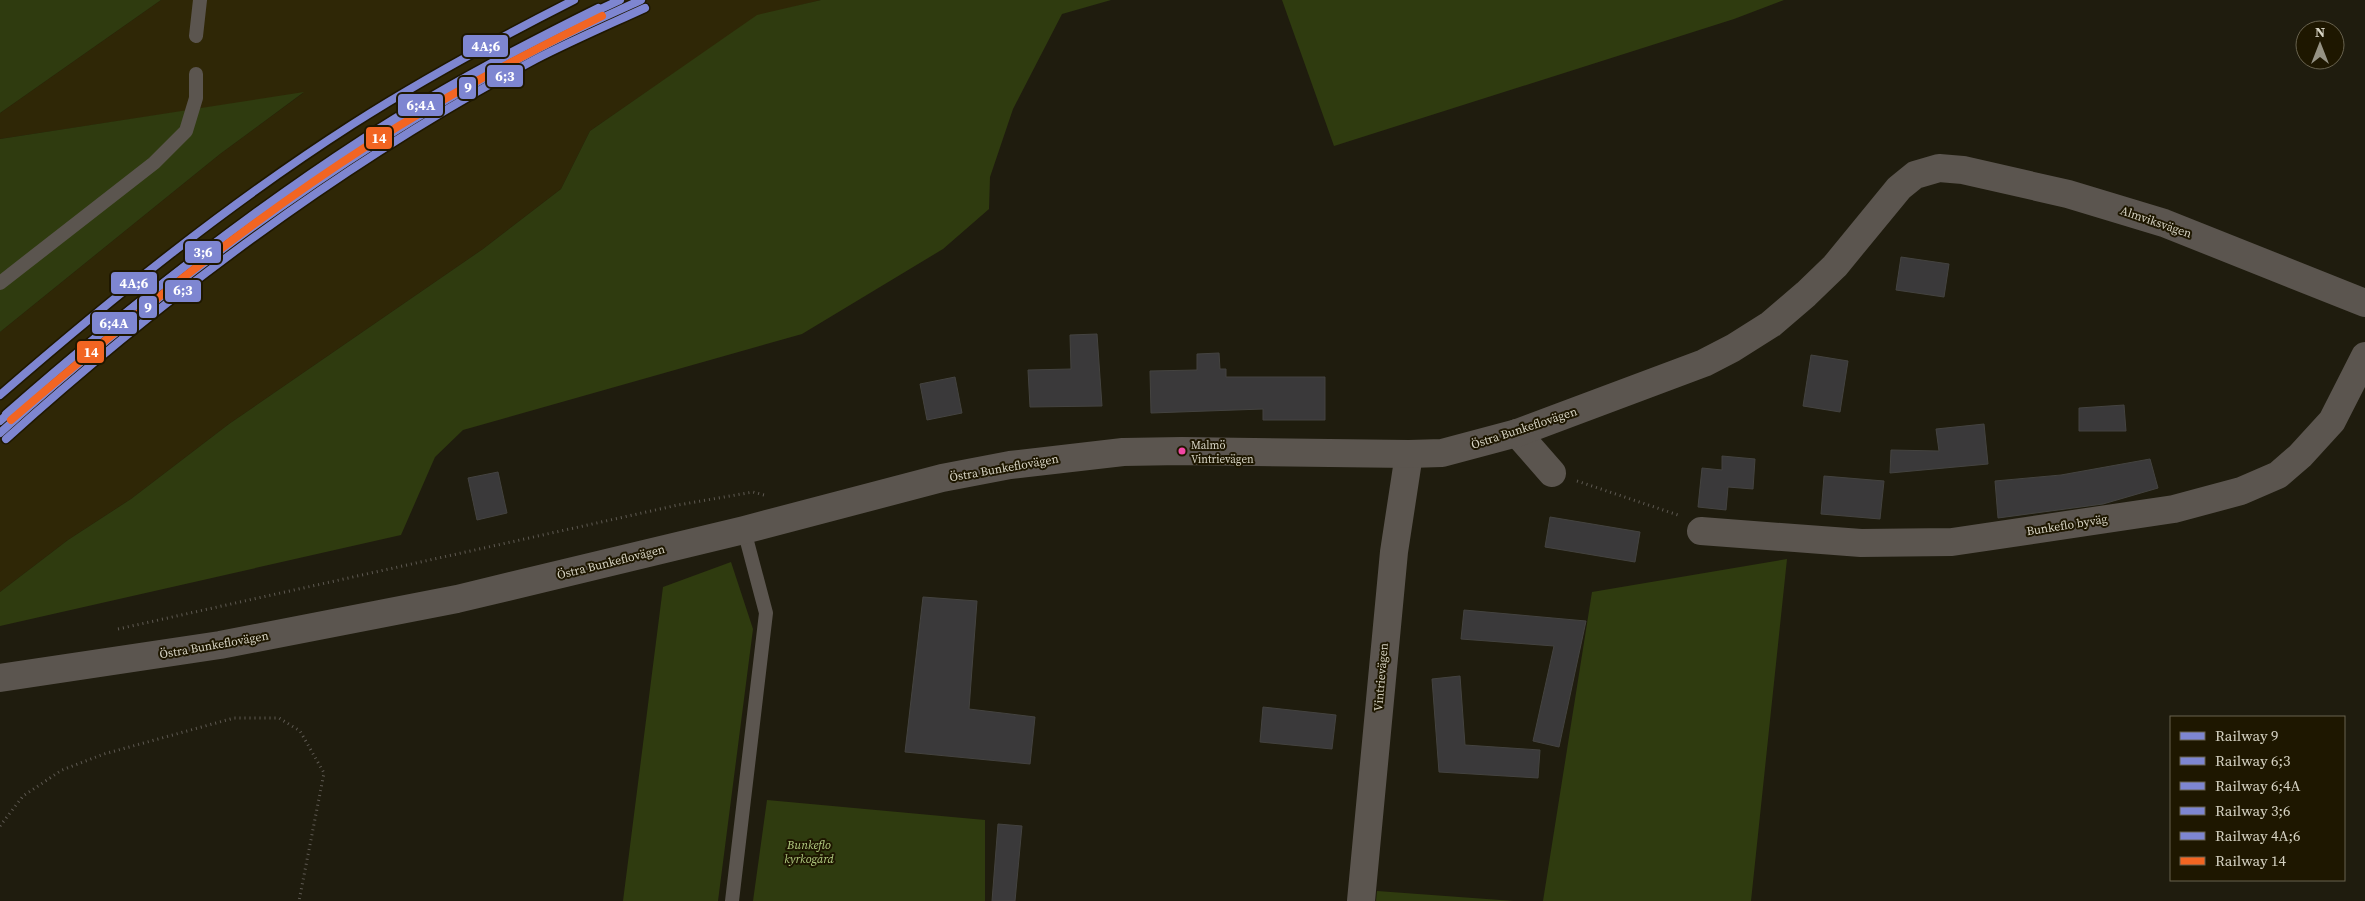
<svg xmlns="http://www.w3.org/2000/svg" width="2365" height="901" font-family="'Source Serif 4',serif">
	<rect width="100%" height="100%" fill="#1f1c0e"/>
	<!-- built -->
	<path fill="#2f2706" d="M161,0H821L757,16L590,131L561,189L483,249L229,424L131,499L68,540L0,592V332L220,154L303,93L0,139V113Z"/>
	<!-- green -->
	<path fill="#2f3b0f" d="M0,0H161L0,113Z
		M821,0H1111L1062,14L1013,109L990,177L989,209L943,249L802,334L463,430L435,457L401,535L0,626V592L68,540L131,499L229,424L483,249L561,189L590,131L757,15Z
		M1282,0H1784L1734,19L1334,146Z
		M304,92L220,154L0,332V139Z
		M1787,559L1751,901H1543L1592,592Z
		M731,562L753,629L718,901H623L663,587Z
		M767,800L985,820V901H753Z
		M1377,891L1514,901H1376Z"/>
	<!-- building -->
	<path fill="#3a393a" stroke="#444340" d="M1901,257L1949,264L1944,297L1896,290Z
		M1097,334L1102,406L1030,407L1028,370L1071,369L1070,335Z
		M1219,353L1220,369H1226V377H1325V420H1263V409L1151,413L1150,371L1197,370V354Z
		M1811,355L1848,361L1840,412L1803,406Z
		M955,377L962,413L927,420L920,384Z
		M2124,405L2126,431H2079V408Z
		M1984,424L1988,464L1890,473L1891,450L1939,451L1936,429Z
		M1722,456L1755,459L1753,489L1728,487L1726,510L1698,507L1702,468L1722,470Z
		M2150,459L2158,488L2103,504L1998,518L1995,481L2061,475Z
		M498,472L507,513L477,520L468,478Z
		M1824,476L1884,481L1880,519L1821,514Z
		M1550,517L1640,532L1635,562L1545,547Z
		M923,597L977,601L969,709L1035,717L1030,764L905,752Z
		M1464,610L1586,621L1559,747L1533,741L1554,646L1461,639Z
		M1460,676L1465,745L1540,750L1538,778L1439,772L1432,679Z
		M1263,707L1336,715L1332,749L1260,742Z
		M998,824L1022,826L1015,901H992Z"/>
	<g fill="none" stroke-linecap="round" stroke-linejoin="round">
		<!-- path -->
		<path stroke="#5f5a53" stroke-width="3" stroke-dasharray="1 4" stroke-linecap="butt" d="M1577,481L1678,515
			M118,629L678,505L753,492L764,495
			M0,826L23,796L62,770L104,754L234,718H279L300,731L324,773L299,901"/>
		<!-- service -->
		<path stroke="#5b554f" stroke-width="14" d="M196,36L200,0
			M0,283L154,163L186,131L196,98V74
			M732,901L766,613L744,530"/>
		<!-- minor -->
		<path stroke="#5b554f" stroke-width="28" d="M1517,433L1552,473
			M1701,531L1861,543L1952,542L2174,509L2241,491L2278,475L2300,456L2332,421L2365,356
			M1361,901L1394,552L1409,454"/>
		<!-- tertiary -->
		<path stroke="#5b554f" stroke-width="28" d="M0,678L220,645L457,599L744,530L942,478L1010,465L1123,452L1182,451L1409,454L1442,453L1517,433L1704,363L1733,348L1771,324L1806,294L1835,266L1899,188L1915,175L1939,168L1963,170L2068,194L2164,223L2365,303"/>
		<!-- rail-1 casing -->
		<g stroke="#1e1700" stroke-width="11">
			<path id="rail-1" d="M0,433C162,286 338,155 532,52C567,33 604,17 641,0"/>
		</g>
		<!-- rail-2 casing -->
		<g stroke="#1e1700" stroke-width="11">
			<path id="rail-2" d="M6,439C168,293 342,163 536,59C571,41 608,25 645,8"/>
		</g>
		<!-- rail-3 casing -->
		<g stroke="#1e1700" stroke-width="11">
			<path id="rail-3" d="M0,421C186,253 391,104 620,0"/>
		</g>
		<!-- rail-4 casing -->
		<g stroke="#1e1700" stroke-width="11">
			<path id="rail-4" d="M6,414C119,315 235,222 361,140C437,90 517,48 598,8"/>
		</g>
		<!-- rail-5 casing -->
		<g stroke="#1e1700" stroke-width="11">
			<path id="rail-5" d="M0,395C112,298 228,204 353,124C425,78 499,38 574,0"/>
		</g>
		<!-- rail-6 casing -->
		<g stroke="#1e1700" stroke-width="11">
			<path id="rail-6" d="M11,420C125,322 241,227 367,146C443,97 521,56 602,16"/>
		</g>
		<!-- rail-1 -->
		<use href="#rail-1" stroke="#7e86d1" stroke-width="8"/>
		<!-- rail-2 -->
		<use href="#rail-2" stroke="#7e86d1" stroke-width="8"/>
		<!-- rail-3 -->
		<use href="#rail-3" stroke="#7e86d1" stroke-width="8"/>
		<!-- rail-4 -->
		<use href="#rail-4" stroke="#7e86d1" stroke-width="8"/>
		<!-- rail-5 -->
		<use href="#rail-5" stroke="#7e86d1" stroke-width="8"/>
		<!-- rail-6 -->
		<use href="#rail-6" stroke="#f26522" stroke-width="8"/>
	</g>
	<!-- markers -->
	<circle fill="#f346a5" stroke="#1e1700" stroke-width="2" cx="1182" cy="451" r="4.5"/>
	<g text-anchor="middle" stroke-width="4" stroke-linejoin="round" paint-order="stroke">
		<!-- bus labels -->
		<g font-size="11" fill="#d6d3c3" stroke="#1e1700" text-anchor="start">
			<text x="1191" y="449">Malmö<tspan x="1191" dy="14">Vintrievägen</tspan></text>
		</g>
		<!-- street labels -->
		<g font-size="12" fill="#d6d3c3" stroke="#1e1700">
			<text transform="translate(2156 222) rotate(19)" y="4">Almviksvägen</text>
			<text transform="translate(1524 428) rotate(-18)" y="4">Östra Bunkeflovägen</text>
			<text transform="translate(1004 468) rotate(-10)" y="4">Östra Bunkeflovägen</text>
			<text transform="translate(2067 525) rotate(-9)" y="4">Bunkeflo byväg</text>
			<text transform="translate(611 562) rotate(-14)" y="4">Östra Bunkeflovägen</text>
			<text transform="translate(214 645) rotate(-10)" y="4">Östra Bunkeflovägen</text>
			<text transform="translate(1381 677) rotate(-85)" y="4">Vintrievägen</text>
		</g>
		<!-- park labels -->
		<g font-size="12" font-style="italic" fill="#b5cf83" stroke="#1e1700">
			<text x="809" y="849">Bunkeflo<tspan x="809" dy="14">kyrkogård</tspan></text>
		</g>
	</g>
	<g stroke="#1e1700" stroke-width="2">
		<rect x="462" y="34" width="47" height="24" rx="5" fill="#7e86d1"/>
		<rect x="486" y="64" width="38" height="24" rx="5" fill="#7e86d1"/>
		<rect x="458" y="76" width="19" height="24" rx="5" fill="#7e86d1"/>
		<rect x="397" y="93" width="47" height="24" rx="5" fill="#7e86d1"/>
		<rect x="365" y="126" width="28" height="24" rx="5" fill="#f26522"/>
		<rect x="184" y="240" width="38" height="24" rx="5" fill="#7e86d1"/>
		<rect x="110" y="271" width="48" height="24" rx="5" fill="#7e86d1"/>
		<rect x="164" y="279" width="38" height="24" rx="5" fill="#7e86d1"/>
		<rect x="138" y="295" width="20" height="24" rx="5" fill="#7e86d1"/>
		<rect x="91" y="311" width="47" height="24" rx="5" fill="#7e86d1"/>
		<rect x="76" y="340" width="29" height="24" rx="5" fill="#f26522"/>
	</g>
	<g font-size="14" text-anchor="middle" font-weight="bold" fill="#fff">
		<text x="486" y="51">4A;6</text>
		<text x="505" y="81">6;3</text>
		<text x="468" y="92">9</text>
		<text x="421" y="110">6;4A</text>
		<text x="379" y="143">14</text>
		<text x="203" y="257">3;6</text>
		<text x="134" y="288">4A;6</text>
		<text x="183" y="295">6;3</text>
		<text x="148" y="312">9</text>
		<text x="114" y="328">6;4A</text>
		<text x="91" y="357">14</text>
	</g>
	<!-- legend -->
	<rect x="2170" y="716" width="175" height="165" fill="#1e1700" stroke="#68624e"/>
	<rect x="2180" y="732" width="25" height="8" fill="#7e86d1" stroke="#68624e"/>
	<text x="2215" y="741" font-size="15" fill="#d6d3c3">Railway 9</text>
	<rect x="2180" y="757" width="25" height="8" fill="#7e86d1" stroke="#68624e"/>
	<text x="2215" y="766" font-size="15" fill="#d6d3c3">Railway 6;3</text>
	<rect x="2180" y="782" width="25" height="8" fill="#7e86d1" stroke="#68624e"/>
	<text x="2215" y="791" font-size="15" fill="#d6d3c3">Railway 6;4A</text>
	<rect x="2180" y="807" width="25" height="8" fill="#7e86d1" stroke="#68624e"/>
	<text x="2215" y="816" font-size="15" fill="#d6d3c3">Railway 3;6</text>
	<rect x="2180" y="832" width="25" height="8" fill="#7e86d1" stroke="#68624e"/>
	<text x="2215" y="841" font-size="15" fill="#d6d3c3">Railway 4A;6</text>
	<rect x="2180" y="857" width="25" height="8" fill="#f26522" stroke="#68624e"/>
	<text x="2215" y="866" font-size="15" fill="#d6d3c3">Railway 14</text>
	<!-- north arrow -->
	<g transform="translate(2320 45)"><circle r="24" fill="#1e1700" stroke="#68624e"/>
	<path d="M0-4L9 19L0 12L-9 19Z" fill="#969384"/>
	<text y="-8" font-size="14" font-weight="bold" text-anchor="middle" fill="#d6d3c3">N</text>
	</g>
</svg>
